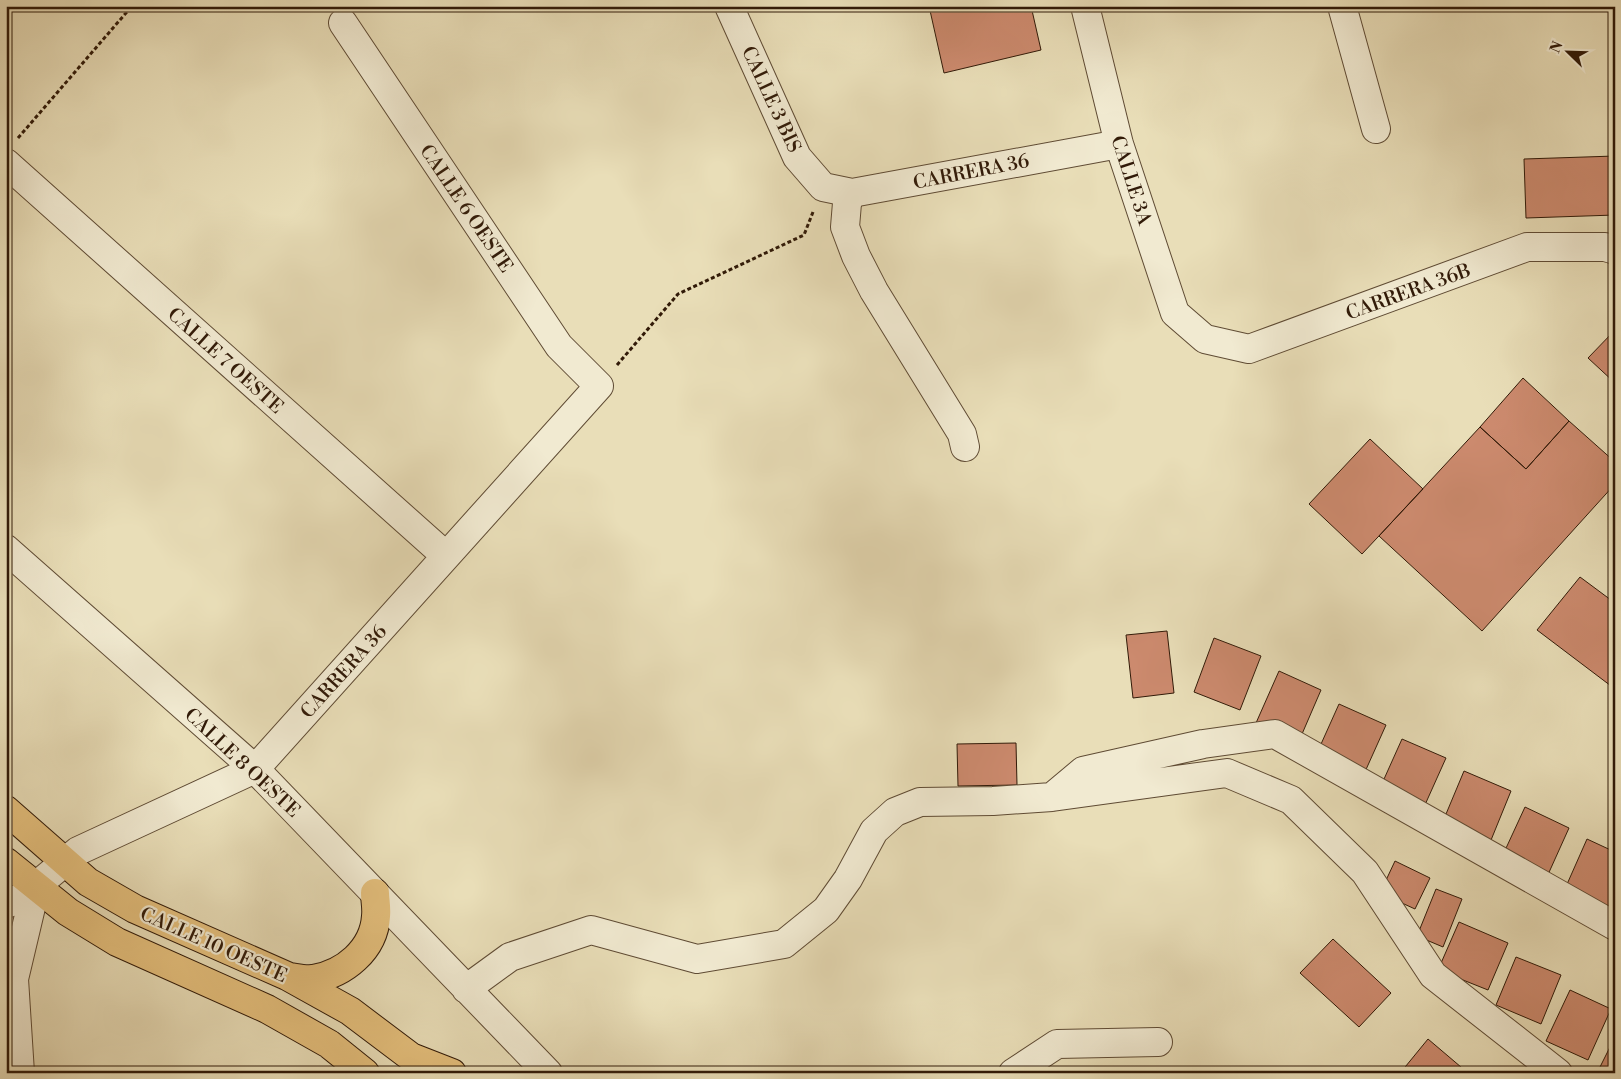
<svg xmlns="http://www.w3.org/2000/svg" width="1621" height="1079" font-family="'Libre Bodoni',serif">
	<rect width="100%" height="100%" fill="#e9deb8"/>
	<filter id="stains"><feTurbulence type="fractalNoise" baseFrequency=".004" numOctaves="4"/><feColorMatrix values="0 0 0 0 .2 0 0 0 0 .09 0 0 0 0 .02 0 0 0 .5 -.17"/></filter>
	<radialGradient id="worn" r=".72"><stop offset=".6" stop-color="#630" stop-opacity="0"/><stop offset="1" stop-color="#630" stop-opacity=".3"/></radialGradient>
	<!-- building -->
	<path fill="#cc8a6e" stroke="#311a08" d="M929,6H1031L1041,50L944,73Z
		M1615,156V215L1526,218L1524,159Z
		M1615,330V383L1588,358Z
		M1523,378L1569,421L1526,469L1480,427Z
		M1569,421L1615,462V484L1482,631L1379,536L1480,427L1526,469Z
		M1370,439L1423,489L1362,554L1309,504Z
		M1580,577L1615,603V689L1537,630Z
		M1167,631L1174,693L1133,698L1126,635Z
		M1214,638L1261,656L1240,710L1194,692Z
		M1279,671L1321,690L1299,741L1256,723Z
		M1339,704L1386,725L1364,774L1317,753Z
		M1402,739L1446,758L1424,807L1380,788Z
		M1016,743L1017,785L958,786L957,744Z
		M1464,771L1511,791L1489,845L1441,826Z
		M1525,807L1569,828L1546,879L1501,859Z
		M1587,839L1615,852V900L1610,911L1564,891Z
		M1395,861L1430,878L1415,909L1380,893Z
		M1436,889L1462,899L1443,947L1417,936Z
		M1459,922L1508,943L1488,990L1438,970Z
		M1333,939L1391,993L1359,1027L1300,973Z
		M1516,957L1561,975L1541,1024L1496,1005Z
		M1570,990L1611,1009L1588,1060L1546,1041Z
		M1615,1037V1073H1597Z
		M1428,1039L1468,1073L1401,1072Z"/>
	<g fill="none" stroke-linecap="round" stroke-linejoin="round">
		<!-- minor casing -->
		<g stroke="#5f4b34" stroke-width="30">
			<path id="minor" d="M729,6L797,157L823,187L852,193L1119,144
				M1085,6L1119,144L1175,313L1205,339L1249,349L1527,247H1605L1615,250
				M1342,6L1376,129
				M6,163L446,556
				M852,193L847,203L845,227L856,256L874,291L962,434L965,447
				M6,549L255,769L548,1073
				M1052,797L1083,771L1203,744L1275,734L1615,926
				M6,904L18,899L36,886L78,851L255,769L599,386L559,346L343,23
				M466,989L510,957L591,930L697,959L784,944L826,910L848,879L874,831L895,812L920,802L993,801L1052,797L1227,773L1291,800L1365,872L1433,975L1558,1073
				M20,1073L14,979L36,886
				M1013,1073L1057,1044L1158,1042"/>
		</g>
		<!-- major casing -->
		<g stroke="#311a08" stroke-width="30">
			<path id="major" d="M6,810L88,882L135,909L287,976L350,1011L411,1057L427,1073
				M6,862L68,912L117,942L267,1009L329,1044L365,1073
				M290,977C297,978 305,980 313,979C344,974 374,950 376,916C377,908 375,900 375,893
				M411,1057L452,1073"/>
		</g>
		<!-- path -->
		<path stroke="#311a08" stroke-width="3" stroke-dasharray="4 2.5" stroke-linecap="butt" d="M18,138L132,6
			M617,365L678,294L804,235L813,212"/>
		<!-- minor -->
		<use href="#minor" stroke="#f1ead1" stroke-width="28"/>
		<!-- major -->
		<use href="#major" stroke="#e4bf7c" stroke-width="28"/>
	</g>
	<g text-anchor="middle" stroke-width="4.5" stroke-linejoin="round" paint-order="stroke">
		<!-- street labels -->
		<g font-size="19" fill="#311a08" stroke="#f1ead1">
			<text transform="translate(772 99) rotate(65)" y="7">CALLE 3 BIS</text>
			<text transform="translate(971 171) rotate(-11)" y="7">CARRERA 36</text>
			<text transform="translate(1132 180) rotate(72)" y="7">CALLE 3A</text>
			<text transform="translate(467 208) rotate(56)" y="7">CALLE 6 OESTE</text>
			<text transform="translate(1408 291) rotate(-20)" y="7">CARRERA 36B</text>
			<text transform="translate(226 360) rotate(42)" y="7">CALLE 7 OESTE</text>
			<text transform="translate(343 671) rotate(-48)" y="7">CARRERA 36</text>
			<text transform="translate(243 762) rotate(43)" y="7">CALLE 8 OESTE</text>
			<text transform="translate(214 944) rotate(24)" y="7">CALLE 10 OESTE</text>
		</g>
	</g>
	<!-- margin -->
	<rect width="1621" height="1079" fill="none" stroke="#e9deb8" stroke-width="25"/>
	<rect x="8" y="8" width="1606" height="1064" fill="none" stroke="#311a08" stroke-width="2.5"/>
	<rect x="12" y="12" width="1596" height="1054" fill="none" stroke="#311a08"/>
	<!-- north arrow -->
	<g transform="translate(1568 52) rotate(293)" stroke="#f1ead1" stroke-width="4" paint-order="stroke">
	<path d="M0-4L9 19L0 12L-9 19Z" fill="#311a08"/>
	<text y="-8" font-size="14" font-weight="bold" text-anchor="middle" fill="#311a08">N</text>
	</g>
	<rect width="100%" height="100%" filter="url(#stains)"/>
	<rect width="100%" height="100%" fill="url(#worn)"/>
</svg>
